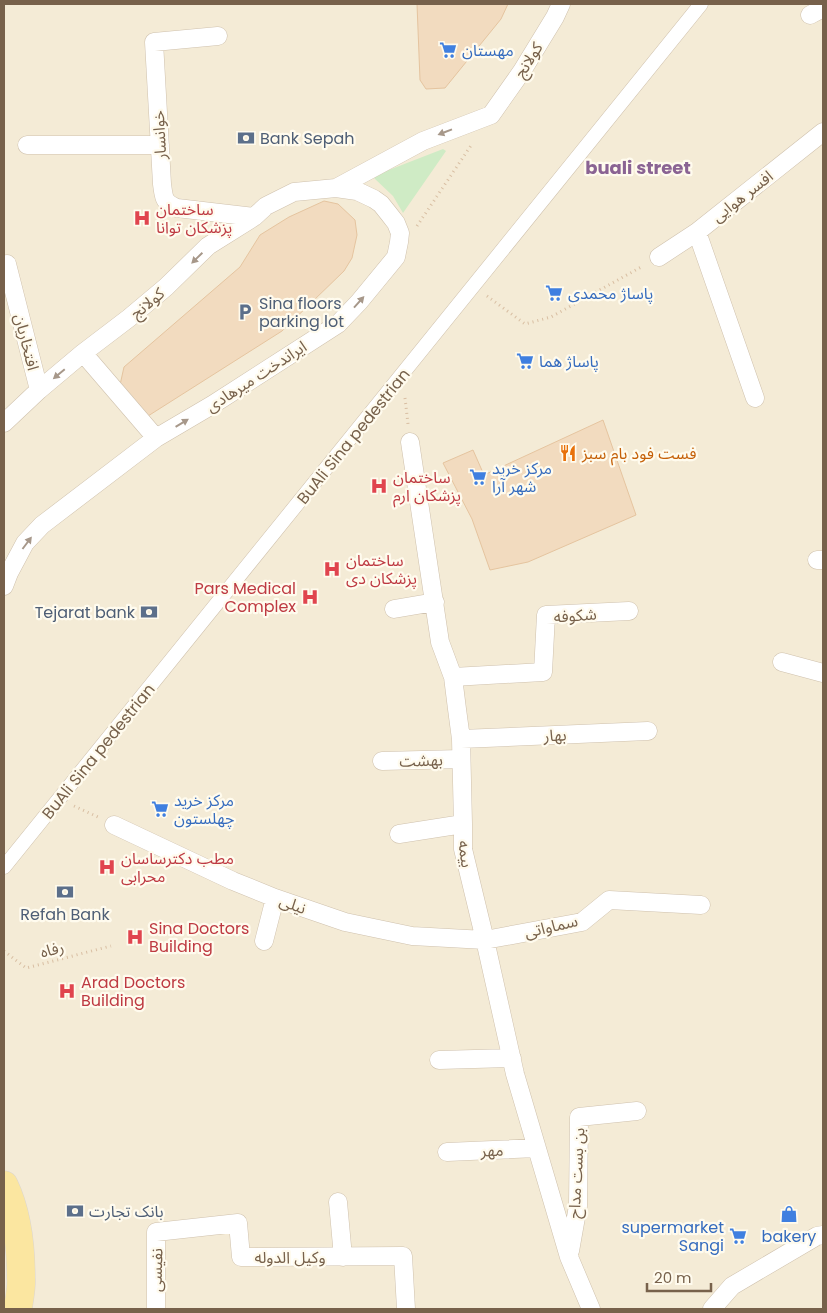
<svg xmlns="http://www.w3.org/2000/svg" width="827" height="1313" font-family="Poppins,'Noto Sans Arabic',sans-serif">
	<rect width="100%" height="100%" fill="#fdf7e8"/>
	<!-- residential -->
	<path fill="#f4ebd6" d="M4,4H823V1309H4Z"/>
	<!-- grass -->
	<path fill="#cfebc5" d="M443,149L446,151L403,213L393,196L374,178L376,175Z"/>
	<!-- building -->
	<path fill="#f2dbbf" stroke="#e5c49f" d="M417,4H508L501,19L445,88L426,89L420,80Z
		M324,201L338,204L355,220L357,235L352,258L344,271L282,331L148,416L120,385L124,367L240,267L260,235L289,217Z
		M603,420L636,515L528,562L490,570L472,519L443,463L473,450L484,475Z"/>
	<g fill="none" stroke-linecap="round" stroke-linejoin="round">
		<!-- pedestrian casing -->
		<g stroke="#cfc1ad" stroke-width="15">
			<path id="pedestrian" d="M4,867L701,4"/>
		</g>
		<!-- minor casing -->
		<g stroke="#cfc1ad" stroke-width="19">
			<path id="minor" d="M810,15L823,8
				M218,36L154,42L162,184C164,198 163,202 177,208L254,217
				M27,145H160
				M336,188L423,141L491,115L522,71L555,17L561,4
				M697,232L755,398
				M659,257L697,232L823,132
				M7,264L39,390
				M83,353L156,438
				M4,423L39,390L83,353L129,318L166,287L208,246L254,217L266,206L294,192L336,188L357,191L374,199L381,204L389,214L396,223L400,233L399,242L396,257L359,302L338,324L212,405L156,438L42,525L25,543L9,573L4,586
				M410,442L440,642L453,677L457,709L461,739L463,824V849L485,940L515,1074L569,1257L591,1309
				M817,560H823
				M394,609L435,602
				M782,662L823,673
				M453,677L543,672L546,615L629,611
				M461,739L648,731
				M382,761L461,759
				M114,825L233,881L275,898L345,922L412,936L485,940L582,922L609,900L701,905
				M399,834L463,824
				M264,941L275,898
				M439,1060L512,1058
				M447,1152L537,1148
				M338,1202L343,1257
				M570,1251L578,1206L579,1117L637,1111
				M156,1309V1232L238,1223L241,1257L403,1256L406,1309
				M712,1309L732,1286L817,1236L823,1235"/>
		</g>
		<!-- primary casing -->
		<g stroke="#dcd6d0" stroke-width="29">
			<path id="primary" d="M4,1185C17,1212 21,1248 21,1278C22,1288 19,1299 18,1309"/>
		</g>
		<!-- path -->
		<path stroke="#d8bea2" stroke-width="3" stroke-dasharray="1 4" stroke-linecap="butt" d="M417,226L472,144
			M487,296L525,324L551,317L643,266
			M405,398L408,424
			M74,806L98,817
			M4,951L26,968L111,946"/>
		<!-- pedestrian -->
		<use href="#pedestrian" stroke="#fff" stroke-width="14"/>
		<!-- minor -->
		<use href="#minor" stroke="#fff" stroke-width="18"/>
		<!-- primary -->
		<use href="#primary" stroke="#fbe6a0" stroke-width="28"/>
	</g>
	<!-- one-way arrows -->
	<defs><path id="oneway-solid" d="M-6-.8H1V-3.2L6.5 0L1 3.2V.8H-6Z" transform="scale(1.25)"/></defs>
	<g fill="#a7988a">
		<use href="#oneway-solid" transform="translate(445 132) rotate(159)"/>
		<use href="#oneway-solid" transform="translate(197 258) rotate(136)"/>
		<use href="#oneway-solid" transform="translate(359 302) rotate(-48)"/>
		<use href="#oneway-solid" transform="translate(59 374) rotate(140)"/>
		<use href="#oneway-solid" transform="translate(182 423) rotate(-31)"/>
		<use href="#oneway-solid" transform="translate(27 543) rotate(-53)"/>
	</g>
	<!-- icons -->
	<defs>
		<g id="supermarket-bare" transform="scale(1.35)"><path d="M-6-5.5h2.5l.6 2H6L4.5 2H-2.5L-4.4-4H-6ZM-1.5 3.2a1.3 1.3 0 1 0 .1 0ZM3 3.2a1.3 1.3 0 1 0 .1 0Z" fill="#3f7fe0" stroke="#fffbee" stroke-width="2.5" paint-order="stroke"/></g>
		<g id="bank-bare" transform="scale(1.35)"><path d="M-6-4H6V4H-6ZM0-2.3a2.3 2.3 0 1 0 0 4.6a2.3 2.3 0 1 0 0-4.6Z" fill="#5c6f8a" stroke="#fffbee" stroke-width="2.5" paint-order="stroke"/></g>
		<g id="hospital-bare" transform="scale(1.35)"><path d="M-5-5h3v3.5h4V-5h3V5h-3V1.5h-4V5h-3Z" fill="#e0444e" stroke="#fffbee" stroke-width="2.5" paint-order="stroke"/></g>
		<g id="parking-bare" transform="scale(1.35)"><path d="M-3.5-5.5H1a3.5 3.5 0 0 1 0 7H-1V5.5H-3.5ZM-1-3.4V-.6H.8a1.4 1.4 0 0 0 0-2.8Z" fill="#5c6f8a" stroke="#fffbee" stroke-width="2.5" paint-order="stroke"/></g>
		<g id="restaurant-bare" transform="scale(1.35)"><path d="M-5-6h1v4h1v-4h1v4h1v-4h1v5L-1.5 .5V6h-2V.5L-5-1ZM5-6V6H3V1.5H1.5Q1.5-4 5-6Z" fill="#e8710a" stroke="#fffbee" stroke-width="2.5" paint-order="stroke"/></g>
		<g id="shop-bare" transform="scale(1.35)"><path d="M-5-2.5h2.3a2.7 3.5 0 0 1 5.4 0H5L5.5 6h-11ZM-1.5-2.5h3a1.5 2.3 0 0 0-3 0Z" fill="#3f7fe0" stroke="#fffbee" stroke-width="2.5" paint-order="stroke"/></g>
	</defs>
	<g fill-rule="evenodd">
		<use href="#supermarket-bare" x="448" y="50"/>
		<use href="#bank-bare" x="246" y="138"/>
		<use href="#hospital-bare" x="142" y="218"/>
		<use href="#supermarket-bare" x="554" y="293"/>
		<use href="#parking-bare" x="245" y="312"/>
		<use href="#supermarket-bare" x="525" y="361"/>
		<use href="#restaurant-bare" x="568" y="453"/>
		<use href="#supermarket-bare" x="478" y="477"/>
		<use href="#hospital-bare" x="379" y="486"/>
		<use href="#hospital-bare" x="332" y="569"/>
		<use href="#hospital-bare" x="310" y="597"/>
		<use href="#bank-bare" x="149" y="612"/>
		<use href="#supermarket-bare" x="160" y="809"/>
		<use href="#hospital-bare" x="107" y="867"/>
		<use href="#bank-bare" x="65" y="892"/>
		<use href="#hospital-bare" x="135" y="937"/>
		<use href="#hospital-bare" x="67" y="991"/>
		<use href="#bank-bare" x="75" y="1211"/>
		<use href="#shop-bare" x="789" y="1214"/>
		<use href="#supermarket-bare" x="738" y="1236"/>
	</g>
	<g text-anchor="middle" stroke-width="4.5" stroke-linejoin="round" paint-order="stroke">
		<!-- shop labels -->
		<g font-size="16" fill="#366cbe" stroke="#fffbee" text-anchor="start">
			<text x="462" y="56">مهستان</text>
			<text x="568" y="299">پاساژ محمدی</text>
			<text x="539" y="367">پاساژ هما</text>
			<text x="492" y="474">مرکز خرید<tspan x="492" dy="18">شهر آرا</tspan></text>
			<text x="174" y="806">مرکز خرید<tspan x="174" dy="18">چهلستون</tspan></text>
			<text x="724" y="1233" text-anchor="end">supermarket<tspan x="724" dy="18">Sangi</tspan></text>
			<text x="789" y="1242" text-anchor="middle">bakery</text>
		</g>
		<!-- street labels -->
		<g font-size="16" fill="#77614b" stroke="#fffbee">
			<text transform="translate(528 60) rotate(-58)" y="6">کولانج</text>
			<text transform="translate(159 135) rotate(-93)" y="6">خوانسار</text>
			<text transform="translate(742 196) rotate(-38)" y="6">افسر هوایی</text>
			<text transform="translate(147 303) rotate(-40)" y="6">کولانج</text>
			<text transform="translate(27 342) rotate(76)" y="6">افتخاریان</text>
			<text transform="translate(256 376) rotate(-33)" y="6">ایراندخت میرهادی</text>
			<text transform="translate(353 436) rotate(-51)" y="6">BuAli Sina pedestrian</text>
			<text transform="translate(575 615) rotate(-4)" y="6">شکوفه</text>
			<text transform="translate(555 735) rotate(-3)" y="6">بهار</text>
			<text transform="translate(98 751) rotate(-51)" y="6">BuAli Sina pedestrian</text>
			<text transform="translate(421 760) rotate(-2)" y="6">بهشت</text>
			<text transform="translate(466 854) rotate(82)" y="6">بیمه</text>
			<text transform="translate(293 904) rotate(20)" y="6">نیلی</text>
			<text transform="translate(551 926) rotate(-13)" y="6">سماواتی</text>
			<text transform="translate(52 949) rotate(-15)" y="6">رفاه</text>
			<text transform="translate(492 1150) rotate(-2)" y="6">مهر</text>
			<text transform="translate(576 1173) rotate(-87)" y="6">بن بست مداح</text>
			<text x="290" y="1263">وکیل الدوله</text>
			<text transform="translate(156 1270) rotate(-89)" y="6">نفیسی</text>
		</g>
		<!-- service labels -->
		<g font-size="16" fill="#4e5e75" stroke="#fffbee" text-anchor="start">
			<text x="260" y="144">Bank Sepah</text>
			<text x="259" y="309">Sina floors<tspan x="259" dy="18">parking lot</tspan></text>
			<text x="135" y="618" text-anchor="end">Tejarat bank</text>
			<text x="65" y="920" text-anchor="middle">Refah Bank</text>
			<text x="89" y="1217">بانک تجارت</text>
		</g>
		<!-- health labels -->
		<g font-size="16" fill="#be3a42" stroke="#fffbee" text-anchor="start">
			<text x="156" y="215">ساختمان<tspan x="156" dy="18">پزشکان توانا</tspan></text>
			<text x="393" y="483">ساختمان<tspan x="393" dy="18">پزشکان ارم</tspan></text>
			<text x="346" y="566">ساختمان<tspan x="346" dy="18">پزشکان دی</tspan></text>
			<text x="296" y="594" text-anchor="end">Pars Medical<tspan x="296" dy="18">Complex</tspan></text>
			<text x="121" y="864">مطب دکترساسان<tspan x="121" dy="18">محرابی</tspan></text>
			<text x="149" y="934">Sina Doctors<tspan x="149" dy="18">Building</tspan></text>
			<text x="81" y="988">Arad Doctors<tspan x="81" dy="18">Building</tspan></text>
		</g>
		<!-- food labels -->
		<g font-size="16" fill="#c56008" stroke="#fffbee" text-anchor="start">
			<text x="582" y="459">فست فود بام سبز</text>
		</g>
		<!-- neighbourhood labels -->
		<g font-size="18" font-weight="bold" fill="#8a6393" stroke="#fffbee">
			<text x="638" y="174">buali street</text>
		</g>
	</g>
	<!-- border -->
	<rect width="827" height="1313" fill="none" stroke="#77614b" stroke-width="10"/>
	<!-- scale -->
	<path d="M647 1283v8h64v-8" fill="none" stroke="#77614b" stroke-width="2.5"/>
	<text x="654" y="1283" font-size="15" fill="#77614b" stroke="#fffbee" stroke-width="4" paint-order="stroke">20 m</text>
</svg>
